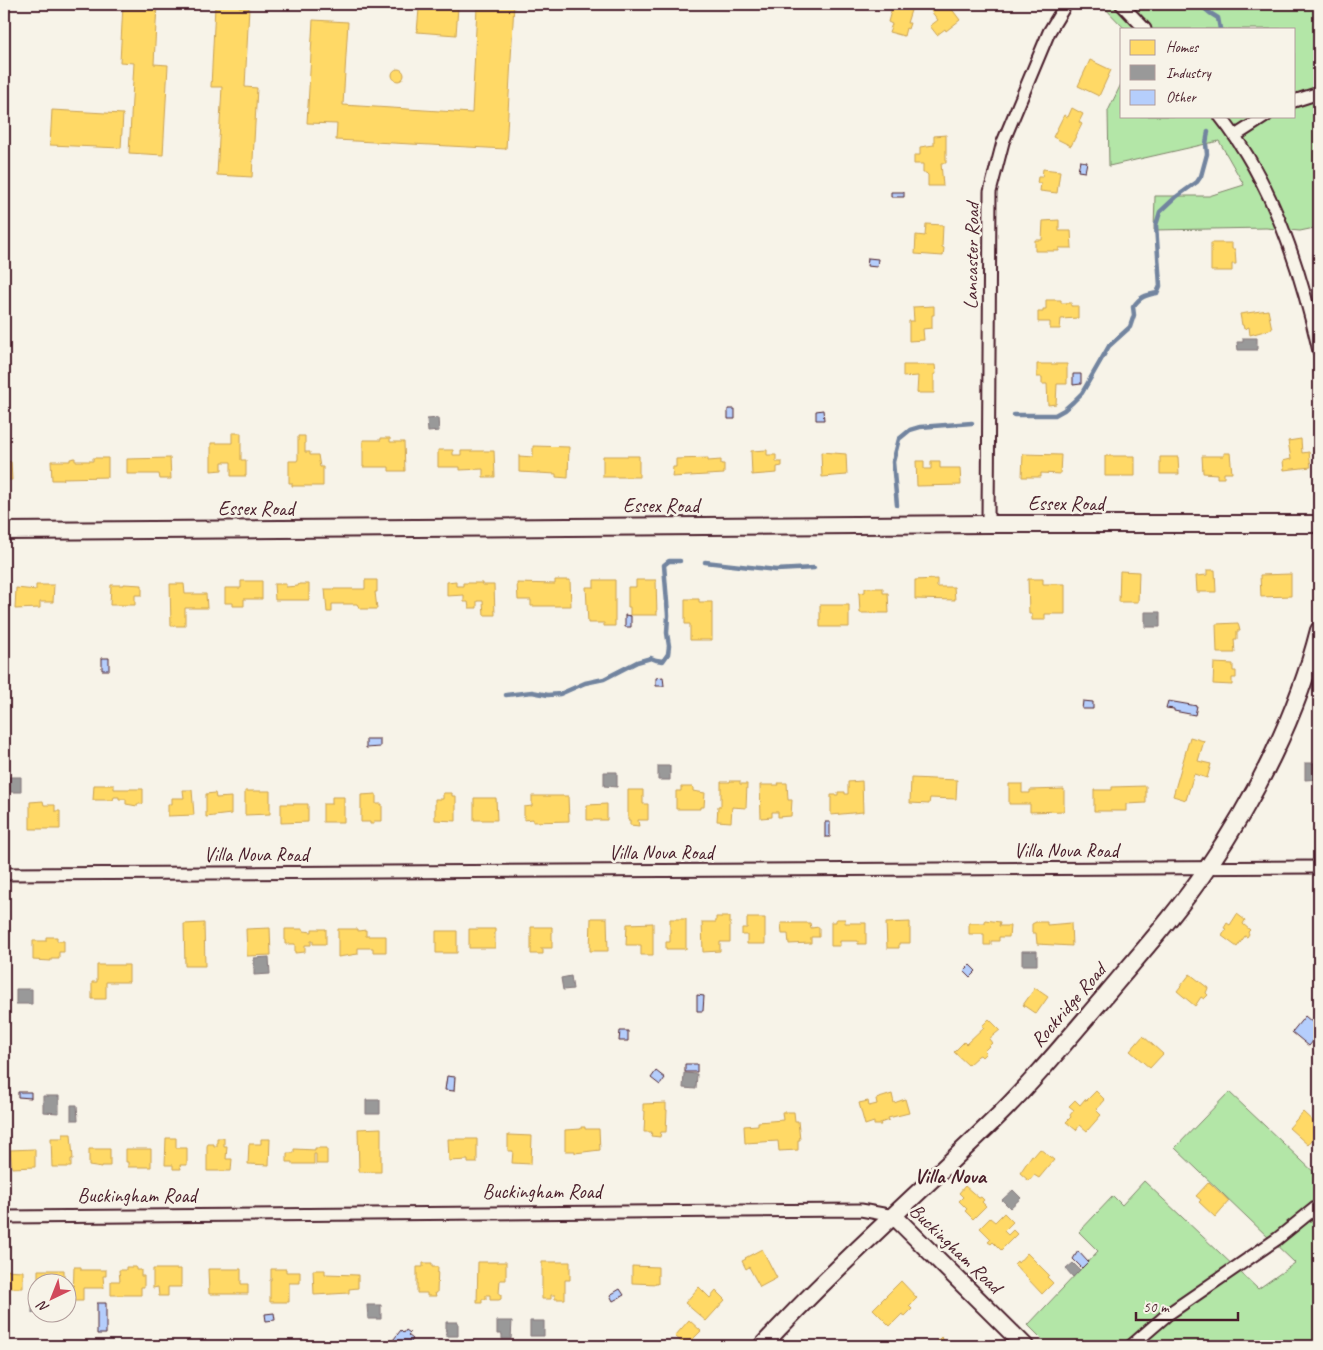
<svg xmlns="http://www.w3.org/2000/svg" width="1323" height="1350" font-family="Caveat,sans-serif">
	<rect width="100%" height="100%" fill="#f7f3e8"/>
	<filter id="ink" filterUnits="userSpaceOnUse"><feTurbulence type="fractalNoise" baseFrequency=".02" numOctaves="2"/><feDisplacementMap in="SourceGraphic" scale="10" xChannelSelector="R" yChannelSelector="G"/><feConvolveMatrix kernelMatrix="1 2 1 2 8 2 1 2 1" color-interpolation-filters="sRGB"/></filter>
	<g filter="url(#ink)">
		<!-- green -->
		<path fill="#b3e6a7" stroke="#7e8269" d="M1101,4H1319V227L1300,231L1266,228L1154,230L1155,196H1209L1244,185L1219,141L1109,166L1108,111L1122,82V116H1294V29H1125Z
			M1229,1092L1319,1177V1346H1049L1028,1325L1098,1251L1079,1232L1113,1196L1122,1205L1144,1181L1258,1289L1295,1263L1175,1148Z"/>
		<!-- homes -->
		<path fill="#ffd966" stroke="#c9a154" d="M123,4H157L154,64L168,65L163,155L129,153L134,63L120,62Z
			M225,4H239V7H249L245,87L257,88L252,177L217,175L222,87H211L215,6H224Z
			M329,4H514L506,149L336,140L337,124L307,123L313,20L348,22L343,105L472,113L477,7H458L456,35L417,32L419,9Z
			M893,4H913L907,23H910L908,29L906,28L904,36L889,32L892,24L888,22Z
			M941,4H948L960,20L946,31L945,29L937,35L930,26L938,20L931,11Z
			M1090,60L1111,70L1099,96L1078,86Z
			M392 75a6 6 0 1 1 12 0a6 6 0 1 1-12 0Z
			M1072,108L1083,114L1079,122L1082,124L1071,146L1053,137L1064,115L1068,117Z
			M52,110L123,114L121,148L50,145Z
			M946,135V163H941L943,186H928V175L926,173H923V164H914V155H920V147L934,145V136Z
			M1043,169L1060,171L1057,193L1040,191L1041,183H1037L1038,177H1042Z
			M1059,220V231H1071L1072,248H1059V251H1035V240H1042L1043,221Z
			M926,224L943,225L942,247L944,248L943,256L915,254L916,235L925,236Z
			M1211,243H1232V249H1235L1236,264H1232V271H1211Z
			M1046,300H1061V303H1071V306H1078V318L1061,319L1060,329H1050V322H1038V312H1043V309H1046Z
			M934,306V315H932V328L923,329L924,340L909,341V321H914L913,307Z
			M1268,310L1272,329L1250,335L1249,327L1244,329L1243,325H1242L1240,314Z
			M1037,364H1067V384H1057L1056,404L1048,405L1047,384H1042V377H1037Z
			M903,365H935L936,374H934V393H917L918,376L903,377Z
			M232,433H241V460H246V476H231V462H222V470L211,471V443H232Z
			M298,436H305V452H310V455H318L320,467H323V486H292V483H289V461H297L298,459Z
			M381,438H390V442H404L405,471H389V467H363V440H381Z
			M1301,439L1302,453L1309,452L1311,467L1284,470L1283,461L1291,459L1288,441Z
			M533,446L569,447L568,478L556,477V474L519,472V456L533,457Z
			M438,450H453V455H461V451H494L495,477H483V469L460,470V467H438Z
			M767,450V455H776V462H782V466L777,467V473L752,475L751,451Z
			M821,452L846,454L847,475L822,477Z
			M1224,453H1230L1232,473H1224V478H1217V474L1203,473L1202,456H1224Z
			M1023,454L1061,455L1060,474L1041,473V477H1022Z
			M603,456H639V477H603Z
			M1105,456H1135V476H1105Z
			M1160,457H1178L1179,474H1160Z
			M75,458V461H93V458H108V477L63,478L64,480H52L51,461H70V459Z
			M170,458L171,479H160L159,474H127V459Z
			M708,458V461L721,460V464H724V474L672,477L673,467H676V459Z
			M5,460L11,462L12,480H4V462Z
			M916,461H924V469H931V461H940V468H960L961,485L917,486Z
			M1207,570H1215L1216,592H1197L1196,576L1207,575Z
			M1120,571L1139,572L1138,602H1119Z
			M1291,574V596L1261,597L1260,575Z
			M937,579V587H954L955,600L915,599V580Z
			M1028,579H1043V584H1065V614H1045V620H1032V614H1029Z
			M365,580H377V592H375L377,609H360L357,604H332V612H327L325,589H365Z
			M555,580H570L571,606H531V600H518L517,583L555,584Z
			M594,580H615V626H604V623H588L586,587H594Z
			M636,580H656L657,615H630V607H628V587H636Z
			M241,581H262V599H244V606H233V603H225V588H241Z
			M456,581V586H463V583H482V585H494L495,615H484L483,601H477V608H469L468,602H464V595L447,596V582Z
			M124,584L142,585V595H135V605H110L111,585H124Z
			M170,584H184L185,594H206L207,608H185V626H171Z
			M274,584H286V587L298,586L299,584H309V600H275Z
			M36,585H54L53,602H40V608L15,609L16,588L36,590Z
			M865,588H883V593H888L889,613H860L859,593L865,592Z
			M685,599H699V602H712V640H690V624H685Z
			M820,605H849V627H820Z
			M1238,623L1240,631H1237V639H1234L1235,653H1217L1216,624Z
			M1214,663L1233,664V671H1236V678H1232V685L1213,684Z
			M1190,737L1204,741L1198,761L1211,764L1207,778L1194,774L1186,800L1173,796Z
			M911,778L957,780L956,799L930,798L929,804L910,803Z
			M730,781H740V784H747L746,808L732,807L731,822L717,821L718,806H721V782H730Z
			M862,781L863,812L831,815V795H838V792H845V794H848V782Z
			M778,783H787L788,800H792L791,816L778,817V812H772V817L761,818L760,785H779Z
			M1009,784H1022V793H1030V790L1064,789V811L1030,812V804H1009Z
			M94,785H114V789H143V804H137V806L126,804V799H119V797H114L113,800H93Z
			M1146,786V803L1126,804V811H1094V790H1112V787Z
			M681,787H693V791L705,793L704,807H700V809H676V791H681Z
			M183,790H192L194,815L168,816V804H172V798H184Z
			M628,790H643V804H648V820H638L639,826L630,825V820H628Z
			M245,791H270V814L245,815Z
			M215,793L216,798L231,797V814L206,817V794Z
			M443,793H452V796H456V821L435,820V799H443Z
			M376,794V804H382V821H374V824H370V822H361V795Z
			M532,796H568L569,821L533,822V819L524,820V807L532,806Z
			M332,797H344V822H323V804H332Z
			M474,798H496L497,820H474Z
			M43,801L44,805H55V811H60V829H30V802Z
			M281,804H308V822L281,823Z
			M607,804V820H587V805Z
			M1237,914L1245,920L1243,924L1250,930L1248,932L1249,934L1247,937L1245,936L1237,947L1222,936L1226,929L1224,928L1227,923L1230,925Z
			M716,917H730V942H720V951L703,952L702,922H716Z
			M591,918H607L608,951H590Z
			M747,918H765V944H747V935H742V928H747Z
			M670,919H686V949H666V942H670Z
			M836,919H845V923H866V944H858V941H840V946H831V922H836Z
			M985,920L1000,922L999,926H1010L1009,937H999V941H991V945H984V934H969V923H985Z
			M910,922V943H899V948H887L886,923Z
			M1036,922H1047V925L1071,923L1072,946L1037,944L1036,933H1032V924Z
			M204,923L205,966H185L184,924Z
			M653,923V955H641V945H626L627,924Z
			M781,923H810L811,928L819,927V937H811V943L789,944L788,934H782Z
			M531,927H552V948H541V949H543V954H531Z
			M270,928L271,955L247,956L246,929Z
			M285,929H303L304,931L312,932V929H326V944H313V941H311V945H305V952L295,953V944H285Z
			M338,929H358V931L366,930V936H386V952H373V948H358V954L338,957Z
			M469,929H495V948H469Z
			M436,931H457V953H436Z
			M46,937H57V941H64V952H59V959H51V961L33,960V941H46Z
			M97,965H129V982H106V999H92V982H97Z
			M1190,974L1208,988L1206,993L1208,995L1204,999L1201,997L1195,1006L1177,991Z
			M1035,988L1048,997L1036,1014L1023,1005Z
			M989,1019L1000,1030L989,1039L992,1043L984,1051L986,1053L982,1057L980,1055L978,1056L968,1065L954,1052L964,1042L966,1044L984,1027L982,1026Z
			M1143,1036L1163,1054L1150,1068L1130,1051Z
			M1096,1091L1105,1100L1096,1110L1101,1115L1087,1131L1080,1125L1076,1130L1066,1122L1071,1117L1070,1115L1074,1110L1069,1106L1075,1100L1080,1105L1085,1099L1086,1101Z
			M892,1094L894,1103L905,1099L909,1113L888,1118L889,1120L880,1123L881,1125H874V1122L865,1125L859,1103L868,1101L869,1106L877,1104L876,1099Z
			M666,1103V1110H667L666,1132H661L660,1137L651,1136L652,1132H644L645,1111H643V1104Z
			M782,1112H794L795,1121H798L800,1140H798V1150L779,1151L778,1141L745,1143L744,1126L758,1125V1122L783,1120Z
			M1303,1112L1319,1127V1135L1317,1138L1315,1136L1308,1145L1289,1128Z
			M581,1127H585V1129H599L600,1150L575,1153V1151H565V1130L581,1129Z
			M381,1128V1172H359L358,1129Z
			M63,1134H71L73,1159H71V1167H52L51,1138H63Z
			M508,1135L532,1136L531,1164L512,1163L513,1151H508Z
			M166,1138H176V1148H187V1165H180L181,1169H173V1165H165Z
			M217,1138H224V1146H227L226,1159H232L231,1171H207V1146L208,1144H214V1146H217Z
			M261,1139H270L269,1165L248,1164L249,1144H261Z
			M448,1139H477V1163H468V1160L449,1161Z
			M315,1148H327V1164H316V1154H314V1164H292V1162H287V1153H294V1149L315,1150Z
			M35,1149V1167L12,1168L10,1150Z
			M89,1149H110V1166H102V1168L89,1166Z
			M126,1149H151V1167H128V1162H126Z
			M1040,1149L1054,1160L1039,1178L1034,1175L1029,1181L1020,1173L1032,1155L1034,1156Z
			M1209,1182L1229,1201L1215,1217L1199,1202L1201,1200L1196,1196Z
			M965,1186L979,1198L981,1197L984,1200L982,1202L986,1206L973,1219L965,1211L967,1209L959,1201L963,1197L959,1193Z
			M1004,1213L1013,1222L1004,1231L1008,1235L1013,1230L1017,1234L1001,1250L993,1242L991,1244L988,1242L991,1239L980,1228L990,1218L995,1222Z
			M762,1249L777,1278L760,1287L749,1267L746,1269L742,1261L746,1259L745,1258Z
			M1027,1253L1049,1275L1047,1277L1053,1283L1042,1294L1014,1264L1017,1261L1018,1263Z
			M478,1262H506V1280H500L499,1294H501V1299L499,1300H490V1295H486V1299H482V1303H477Z
			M542,1262H570V1280H565V1299H555V1295H551V1299H542Z
			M423,1263H432V1267H438L437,1293H435L436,1296H427V1293H417V1267H423Z
			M632,1266L658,1267V1284L632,1283Z
			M74,1267H81V1270H106V1276H103L104,1288H83V1301H73Z
			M126,1267H136V1270H141V1276H144V1287H141V1295H111V1281H120L119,1270H126Z
			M153,1269H181V1287H168V1296H159L158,1287L153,1288Z
			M208,1269H241V1284H248V1294H209Z
			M271,1269H286V1272H300V1283H289V1302H270V1280H271Z
			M4,1270L23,1271V1288H4Z
			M38,1270H64V1282H38Z
			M313,1270H325V1274L358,1275V1288L349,1289V1293L314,1295Z
			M901,1281L917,1298L909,1306L912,1309L905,1316L902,1314L890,1326L873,1309Z
			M699,1287L710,1298L716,1291L725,1300L706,1321L685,1303Z
			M689,1320L701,1331L686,1346L675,1336Z
			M941,1337L950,1346H932Z"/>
		<!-- industry -->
		<path fill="#999" stroke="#817478" d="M1243,338H1257V350H1238L1237,342H1243Z
			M438,418L439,431L428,432L427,419Z
			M1145,612H1160V627H1145Z
			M1305,763H1319V779L1305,780Z
			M658,766H670V780H658Z
			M604,772H617V787L604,786Z
			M8,777H21V792H8Z
			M1022,951H1037V965H1022Z
			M269,957L270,974L254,975V958Z
			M571,976L573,989L563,990L561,978Z
			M16,989H32V1004H16Z
			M684,1073L697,1074L696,1089L683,1088Z
			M43,1096H59V1113L43,1112Z
			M366,1100H380V1114H366Z
			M71,1105H77L78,1120H71Z
			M1013,1190L1021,1198L1010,1208L1002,1200Z
			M1073,1263L1080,1270L1073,1277L1066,1269Z
			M32,1299H38V1312L46,1313H32Z
			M367,1305H381V1319H368Z
			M497,1321H512L511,1339H502V1334H497Z
			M530,1321H544V1336H530Z
			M446,1322H458V1336H446Z"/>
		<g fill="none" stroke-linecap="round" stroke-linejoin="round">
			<!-- stream -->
			<path stroke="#72849f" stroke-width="4.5" d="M1199,4L1210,13L1218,18L1220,29
				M1014,415H1055L1064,410L1073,402L1082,393L1109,346L1130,327L1134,315L1133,307C1140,297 1145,295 1157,293L1160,286L1156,225L1160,212L1176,197L1197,182L1201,176L1207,154L1206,144L1208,131
				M897,505L893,462L899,439L910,430L920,427L972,423
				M705,562L776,570L814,568
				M506,695L532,692L548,695L560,694L585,683L604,679L637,662L651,658L656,660L663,661L668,654L669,646L667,633L668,615L664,565L669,561H680"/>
		</g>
		<!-- building -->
		<path fill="#b5cefc" stroke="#4a1f2b" d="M1080,161L1087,162L1085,172L1078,171Z
			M891,192H904V197H891Z
			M868,258L878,259L877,267L867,266Z
			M1073,374H1081V384L1073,385Z
			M728,409H735V419H728Z
			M823,410L824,420H816V411Z
			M625,615L631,616V627H625Z
			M102,658H109V670H102Z
			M663,677L664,686H656V678Z
			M1083,701L1093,702V709H1082Z
			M1168,701L1197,706L1195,715L1174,711V709L1166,708Z
			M366,739H380V747L366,748Z
			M825,822H830V837H825Z
			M970,965L976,971L970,977L964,971Z
			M697,995L704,996L703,1011H697Z
			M1305,1016L1319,1028V1034L1309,1046L1292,1032Z
			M620,1031H628V1041H619Z
			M685,1064H697V1072H685Z
			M656,1071L665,1078L660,1085L651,1078Z
			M447,1076L455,1077L454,1091L445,1090Z
			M18,1092H31V1098L18,1097Z
			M1078,1251L1088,1262L1082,1268L1073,1259Z
			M620,1289L624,1295L613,1301L610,1295Z
			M97,1303H106V1334H97Z
			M274,1313L275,1320L266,1321L265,1314Z
			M401,1330L404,1333L406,1330L410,1333L408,1335L413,1339L408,1346H393L390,1344Z"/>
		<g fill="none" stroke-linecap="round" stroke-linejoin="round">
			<!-- street casing -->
			<g stroke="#4a1f2b" stroke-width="15">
				<path id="street" d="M1121,4L1145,29
					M1294,101L1319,93
					M1220,116C1273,183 1300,268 1319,351
					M1235,136L1266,116
					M988,524L990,192L1003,142L1049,32L1066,4
					M4,874L1319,867
					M4,1217L861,1210L894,1216
					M1131,1346L1168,1314L1277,1239L1319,1205"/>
			</g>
			<!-- secondary casing -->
			<g stroke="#4a1f2b" stroke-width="20">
				<path id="secondary" d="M4,531L988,524H1319
					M894,1216L1025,1346
					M762,1346C835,1267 916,1196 993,1121C1033,1082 1068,1039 1104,997C1139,955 1177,913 1208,867C1256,797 1298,713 1319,630"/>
			</g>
			<!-- street -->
			<use href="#street" stroke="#f7f3e8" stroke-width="11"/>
			<!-- secondary -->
			<use href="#secondary" stroke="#f7f3e8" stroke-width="16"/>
		</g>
	</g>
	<g text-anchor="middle" stroke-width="5" stroke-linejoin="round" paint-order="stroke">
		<!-- street labels -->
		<g font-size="20" fill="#4a1f2b" stroke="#f7f3e8">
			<text transform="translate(971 256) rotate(-89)" y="7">Lancaster Road</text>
			<text x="1066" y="510">Essex Road</text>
			<text x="661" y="512">Essex Road</text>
			<text x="256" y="515">Essex Road</text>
			<text x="1066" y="857">Villa Nova Road</text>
			<text x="661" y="859">Villa Nova Road</text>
			<text x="256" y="861">Villa Nova Road</text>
			<text transform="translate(1068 1005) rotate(-49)" y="7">Rockridge Road</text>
			<text x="542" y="1198">Buckingham Road</text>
			<text x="137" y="1202">Buckingham Road</text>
			<text transform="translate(956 1248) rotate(44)" y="7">Buckingham Road</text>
		</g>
		<!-- neighbourhood labels -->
		<g font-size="21" font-weight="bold" fill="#4a1f2b" stroke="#f7f3e8">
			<text x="950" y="1183">Villa Nova</text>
		</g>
	</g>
	<!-- margin -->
	<rect width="1323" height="1350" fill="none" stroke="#f7f3e8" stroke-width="20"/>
	<rect x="10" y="10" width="1303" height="1330" fill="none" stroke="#4a1f2b" stroke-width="2" filter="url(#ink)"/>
	<!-- legend -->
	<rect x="1120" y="28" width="175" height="90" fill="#f7f3e8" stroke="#b29e9c"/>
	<rect x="1130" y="40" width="25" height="15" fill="#ffd966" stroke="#b29e9c"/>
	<text x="1166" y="52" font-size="15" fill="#4a1f2b">Homes</text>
	<rect x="1130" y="65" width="25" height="15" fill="#999999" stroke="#b29e9c"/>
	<text x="1166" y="78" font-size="15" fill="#4a1f2b">Industry</text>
	<rect x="1130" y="90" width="25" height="15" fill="#b5cefc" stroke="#b29e9c"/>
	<text x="1166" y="102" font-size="15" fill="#4a1f2b">Other</text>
	<!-- north arrow -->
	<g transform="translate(52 1298) rotate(223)"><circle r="24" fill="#f7f3e8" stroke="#b29e9c"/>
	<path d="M0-4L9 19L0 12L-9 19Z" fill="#d1495b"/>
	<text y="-8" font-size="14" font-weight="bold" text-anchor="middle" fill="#4a1f2b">N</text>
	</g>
	<!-- scale -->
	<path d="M1136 1312v8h102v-8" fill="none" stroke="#4a1f2b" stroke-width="2.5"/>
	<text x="1143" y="1312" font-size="15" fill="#4a1f2b" stroke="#f7f3e8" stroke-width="4" paint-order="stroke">50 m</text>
</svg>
